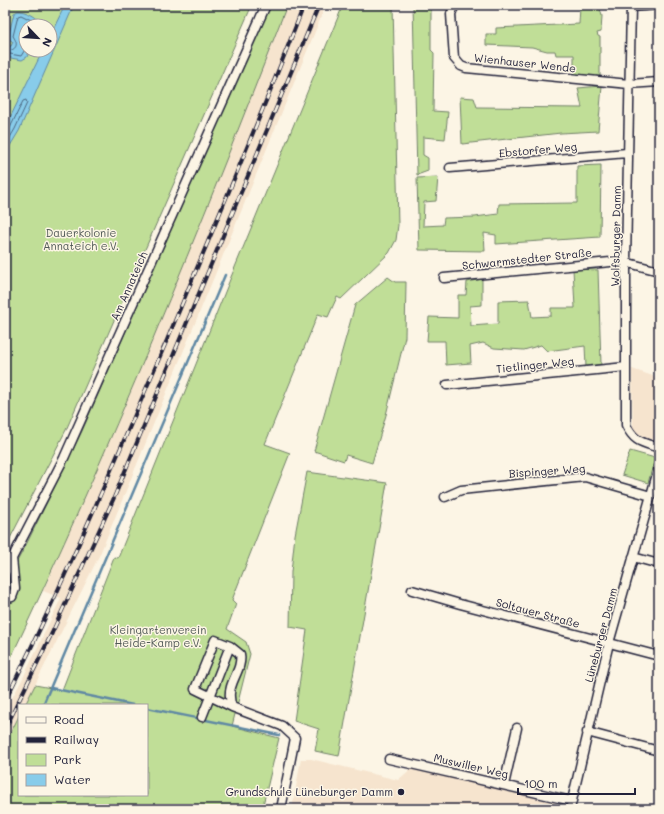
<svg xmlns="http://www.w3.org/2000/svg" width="664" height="814" font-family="Mali,sans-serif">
	<rect width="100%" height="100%" fill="#fcf5e5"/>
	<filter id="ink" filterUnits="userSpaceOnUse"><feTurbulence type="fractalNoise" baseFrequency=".025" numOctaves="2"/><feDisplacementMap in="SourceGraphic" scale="8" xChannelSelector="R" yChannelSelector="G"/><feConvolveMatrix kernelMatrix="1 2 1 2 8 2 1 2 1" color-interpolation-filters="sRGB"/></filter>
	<g filter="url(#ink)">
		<!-- built -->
		<path fill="#f6e4ce" d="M287,5H326L100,554L25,705H19V716L5,744V711L23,678L61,598L43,591L128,398L199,225Z
			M632,369L659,378L658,441L642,437L637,434L633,429Z
			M301,759H311L398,780L412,768L557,803L561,805L563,809H292Z"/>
		<!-- green -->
		<path fill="#c0de97" stroke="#718069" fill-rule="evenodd" d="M5,5H252L66,430L5,548ZM26,26H50V50H26Z
			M269,5H287C200,229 109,453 5,670V580H7L27,543L82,431Z
			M343,5H393L398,225L396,240L389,253L341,299L337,297L328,317L318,314L265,444L290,453L232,600L236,604L227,629L246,642L250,654L232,726L279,738L262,809H5V744L19,716V795H147V705H25L35,685L62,690L114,557L118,558L231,277Z
			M413,5H452L450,8H431V50L434,53L433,111L448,112L445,139L423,137V155L428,158V171L417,175Z
			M585,5H599L602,16L601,32L597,33L598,36L600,37V78L574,75V55H556L555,51H547L532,47L486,45V34H496V28L579,24L580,7H585Z
			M602,86L598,131L561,133L462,144L460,97L474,98L477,107L582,108L578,88Z
			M601,165L600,237L496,244V235L484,233L485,251L419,250L417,178L438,177L436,201L424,202L423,226L443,225L444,218L475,217L498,214L499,204L577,203V166Z
			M573,269L598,270L601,364L586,367L585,346L547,351L541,345L524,350L494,348L483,343L470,346L471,363L446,365L445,341H427L429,317L458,318V295H466L467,282L482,279V305L470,306L471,326L498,324V301L529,300L532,317L551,316V308H575Z
			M388,277L395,282H406L405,337L386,415L372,463L346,455L344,461L314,451L355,305Z
			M630,451L655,458L648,483L622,475Z
			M307,472L387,483L339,756L315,751L319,729L294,721L307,630L290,627L291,572L295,535Z"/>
		<!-- water -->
		<path fill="#88ccea" stroke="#5f88a4" d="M65,5H74L19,131L5,154V128L43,50H50V36Z
			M18,11C25,11 36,16 40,22L39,26H26V50H30L27,57L22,60L5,57L6,47L11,46L13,42L8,38L14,13Z"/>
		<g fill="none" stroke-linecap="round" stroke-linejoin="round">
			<!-- shore -->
			<path stroke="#4b6681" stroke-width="1" d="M26,48L21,56L10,54L8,53L9,51C19,48 17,42 13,36L18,16L21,15L35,22L36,26
				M5,130L10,128L23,101L26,100L27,103L15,129L5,146"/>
			<!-- stream -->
			<path stroke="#5f88a4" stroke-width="2.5" d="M51,688L133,705
				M43,705L225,275
				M147,708L279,735"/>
			<!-- minor casing -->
			<g stroke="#22223b" stroke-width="11">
				<path id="minor" d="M456,5L453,9L451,14L454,58L461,66L466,68L629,84L659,82
					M631,5L626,262V425C634,442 642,442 659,448
					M631,7L659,5
					M450,168L627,153
					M444,278L621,261L659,271
					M447,385L626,367
					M445,497L461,490L585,477L651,496
					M633,557L659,564
					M5,572L64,458L266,5
					M412,590L460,604L659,656
					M5,596L7,598L12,597L15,589L12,558
					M232,707L195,689L215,640L230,646L240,654C243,670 228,682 230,697C230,700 231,704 232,707L282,726L295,738L281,809
					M202,717L230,646
					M587,732L659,751
					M389,759L572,801
					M504,785L517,728
					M570,809L609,643L659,467"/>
			</g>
			<!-- minor -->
			<use href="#minor" stroke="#fcf5e5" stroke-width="8"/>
			<!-- rail casing -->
			<g stroke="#22223b" stroke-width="4">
				<path id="rail" d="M5,701C64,583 115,461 167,340C213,229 261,117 304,5
					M5,729L52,633L113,500L319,5"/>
			</g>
			<!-- rail -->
			<use href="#rail" stroke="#fcf5e5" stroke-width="2.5" stroke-dasharray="8" stroke-linecap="butt"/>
		</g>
	</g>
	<!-- markers -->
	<circle fill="#22223b" stroke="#fcf5e5" stroke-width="1.5" cx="401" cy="792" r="4"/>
	<g text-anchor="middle" stroke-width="3" stroke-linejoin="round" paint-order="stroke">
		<!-- street labels -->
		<g font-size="11" fill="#22223b" stroke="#fcf5e5">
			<text transform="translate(525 63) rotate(6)" y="4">Wienhauser Wende</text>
			<text transform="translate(538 150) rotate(-5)" y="4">Ebstorfer Weg</text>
			<text transform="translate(616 236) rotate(-89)" y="4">Wolfsburger Damm</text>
			<text transform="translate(527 259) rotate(-6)" y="4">Schwarmstedter Straße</text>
			<text transform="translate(129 286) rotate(-66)" y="4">Am Annateich</text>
			<text transform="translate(535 365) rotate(-6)" y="4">Tietlinger Weg</text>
			<text transform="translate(547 471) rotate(-4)" y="4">Bispinger Weg</text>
			<text transform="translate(538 613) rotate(15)" y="4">Soltauer Straße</text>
			<text transform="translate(601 635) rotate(-75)" y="4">Lüneburger Damm</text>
			<text transform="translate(471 766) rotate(13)" y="4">Muswiller Weg</text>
		</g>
		<!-- park labels -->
		<g font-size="11" fill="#515a57" stroke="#fcf5e5">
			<text x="81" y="237">Dauerkolonie<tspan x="81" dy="13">Annateich e.V.</tspan></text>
			<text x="158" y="634">Kleingartenverein<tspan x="158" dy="13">Heide-Kamp e.V.</tspan></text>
		</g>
		<!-- poi labels -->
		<g font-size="11" fill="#22223b" stroke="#fcf5e5" text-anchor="end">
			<text x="393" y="796">Grundschule Lüneburger Damm</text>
		</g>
	</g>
	<!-- margin -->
	<rect width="664" height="814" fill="none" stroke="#fcf5e5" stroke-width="20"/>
	<rect x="10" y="10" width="644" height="794" fill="none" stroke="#22223b" stroke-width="1.5" filter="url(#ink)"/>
	<!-- legend -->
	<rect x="18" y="704" width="130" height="92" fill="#fcf5e5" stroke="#a5a1a1"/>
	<rect x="26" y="717" width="20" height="6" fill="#fcf5e5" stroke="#a5a1a1"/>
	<text x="54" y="724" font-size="12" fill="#22223b">Road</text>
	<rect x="26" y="737" width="20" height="6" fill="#22223b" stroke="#a5a1a1"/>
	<text x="54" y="744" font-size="12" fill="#22223b">Railway</text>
	<rect x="26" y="754" width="20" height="12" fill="#c0de97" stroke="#a5a1a1"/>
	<text x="54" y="764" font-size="12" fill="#22223b">Park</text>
	<rect x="26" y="774" width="20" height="12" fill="#88ccea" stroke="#a5a1a1"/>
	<text x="54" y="784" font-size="12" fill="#22223b">Water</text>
	<!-- north arrow -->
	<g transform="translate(38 38) rotate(115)"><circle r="19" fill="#fcf5e5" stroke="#a5a1a1"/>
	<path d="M0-3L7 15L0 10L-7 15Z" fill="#22223b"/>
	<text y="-6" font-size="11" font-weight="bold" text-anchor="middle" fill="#22223b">N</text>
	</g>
	<!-- scale -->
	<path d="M518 788v6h117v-6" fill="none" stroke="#22223b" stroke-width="2"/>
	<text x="524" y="788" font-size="12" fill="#22223b" stroke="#fcf5e5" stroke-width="3" paint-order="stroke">100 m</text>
</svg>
